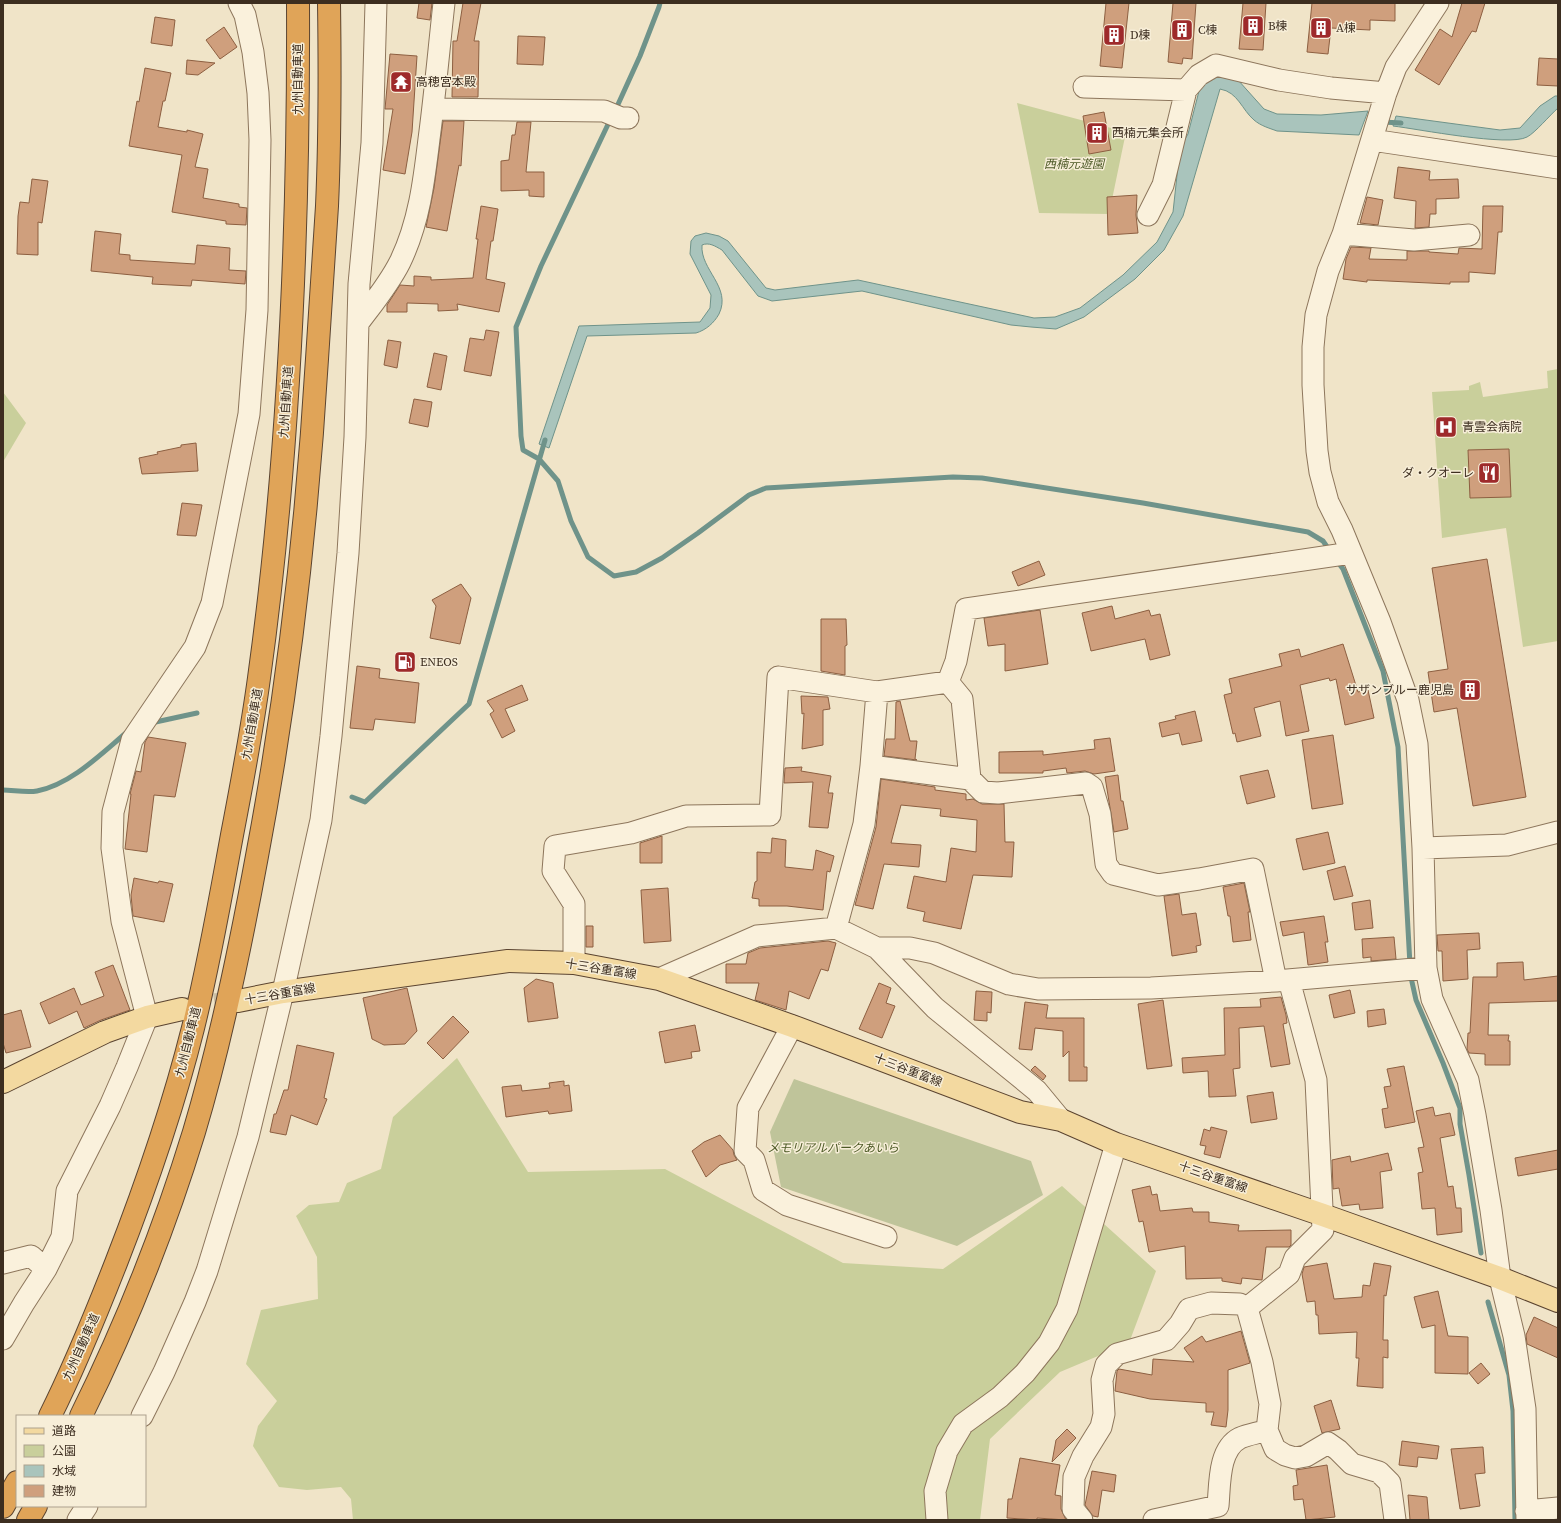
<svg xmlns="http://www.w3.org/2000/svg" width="1561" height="1523" font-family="'Source Serif 4','Noto Sans JP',serif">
	<rect width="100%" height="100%" fill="#f0e4c8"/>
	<!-- green -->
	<path fill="#c9cf9b" d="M1017,103L1126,132L1109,214L1039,213Z
		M1558,369V641L1523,647L1506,528L1442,538L1432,392L1469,390V386L1480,382L1483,397L1548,388L1547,371Z
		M3,392L26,423L3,462Z
		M457,1058L528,1172L665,1169L843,1263L943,1269L1062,1186L1156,1271L1129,1343L1060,1372L990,1439L980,1520H353L351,1499L341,1487L307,1490L279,1487L253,1446L258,1426L277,1401L246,1364L261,1310L318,1299L317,1257L296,1216L309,1205L339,1202L347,1183L381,1169L393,1117Z"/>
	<!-- cemetery -->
	<path fill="#bfc49a" d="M794,1079L1031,1161L1043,1195L957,1246L781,1187L770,1132Z"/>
	<!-- water -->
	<path fill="#a9c4bc" stroke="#6f938a" d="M1221,73L1238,80L1264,109L1277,114L1321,115L1368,111L1359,135L1277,131C1269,128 1261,126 1254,120C1242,110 1238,92 1220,89L1183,216L1164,250L1135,279L1084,317L1056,329L1031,327L1011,325L862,291L772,301L758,296L722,250C715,246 709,242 702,245C700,270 732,287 719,314C714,323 706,330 696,333L587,336L549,448L539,444L579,326L700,322L710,308L711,295L690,254L691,241L695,236L706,233L719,236L728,241L766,288L775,290L858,280L1034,318L1055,317L1080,308L1123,275L1157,242L1173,212L1180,148L1188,134L1199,91L1206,82Z
		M1555,96H1558V108C1550,115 1535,133 1527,137C1509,147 1418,129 1393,126L1396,116L1500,130L1520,128L1540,106Z"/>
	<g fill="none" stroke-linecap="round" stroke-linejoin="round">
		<!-- stream -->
		<path stroke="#6f938a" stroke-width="5" d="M615,111L640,56L659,7L660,3
			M611,118L541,266L516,327L521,436L523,450L539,459L558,481L571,521L588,557L614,576L636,572L662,558L698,533L749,495L766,488L953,477L982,478L1143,503L1308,532L1323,541L1330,551
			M1383,122L1401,123
			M1337,561L1343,569L1383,671L1398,747L1410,965
			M151,723L197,713
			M3,790C13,790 26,793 37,791C70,785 101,754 126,733
			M352,797L365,802L469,704L545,440
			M1410,973L1416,1000L1443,1063L1460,1108V1124L1469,1175L1481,1253
			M1488,1302L1509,1375L1513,1411L1515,1520"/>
	</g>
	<!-- building -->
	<path fill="#cf9f7d" stroke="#8d5f41" d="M419,3H432L430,20L417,18Z
		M463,3H481L474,41H479L478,97H452L453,41H457Z
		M1106,3H1129L1122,68L1100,66Z
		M1173,3H1196L1192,59L1183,58L1182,64L1168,62Z
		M1243,3H1266L1263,50L1239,49Z
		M1312,3H1395V21L1370,20V30L1331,28L1328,54L1307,52Z
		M1462,3H1485L1476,32L1472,31L1439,85L1415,70L1440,29L1452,37Z
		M155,17L175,20L172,46L151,43Z
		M224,27L237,47L220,59L206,40Z
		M518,36L545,37L543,65L517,64Z
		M390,54L417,56L412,132L405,174L383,170L393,109H385Z
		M1539,58L1558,59V86L1537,85Z
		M187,60L215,63L198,75L186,74Z
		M145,68L171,73L165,101H163L158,127L187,132V130L203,134L195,167L208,169L203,198L239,204V207L247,208L246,225L226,224V221L172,212L182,155L129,146L137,101L139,102Z
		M1104,112L1111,150L1089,154L1083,116Z
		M443,121H464L461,166L459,165L447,231L426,227L434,188Z
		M517,122H531L526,172H544V197L529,196V190L501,191V161L509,160L512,135H515Z
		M1398,167L1430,171L1429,180L1458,179L1459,198L1436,199V214H1430L1429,227L1415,228L1416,201L1394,198Z
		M32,179L48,181L42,223L38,222V255L17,254L18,216L20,202L29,203Z
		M1137,195L1136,215L1138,233L1108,235L1107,197Z
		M1367,197L1383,200L1378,225L1360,223Z
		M481,206L498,209L493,241H491L486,279L505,283L499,312L457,304L458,310L438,311V304L407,303V312H387V305L400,285L414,286V276L431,277V280L473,278L478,239H476Z
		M1483,206H1503L1502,232H1498L1495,274L1469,272V282H1450V284L1367,280V282L1343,279L1346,259L1351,247L1371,248L1369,259L1407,260V251H1429V252L1458,254L1459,248L1482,249Z
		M95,231L121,234L119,254L130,255V260L195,264L197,245L230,248L229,270L246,271L245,284L192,280L191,286L152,284L153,277L91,271Z
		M486,330L499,332L491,376L464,371L470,338L484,340Z
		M388,340L401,342L397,368L384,365Z
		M434,353L447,356L441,390L427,387Z
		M414,399L432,402L428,427L409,423Z
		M196,443L198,471L142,474L139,458L158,454L157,452L181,447V445Z
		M1509,449L1511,497L1470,498L1468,450Z
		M182,503L202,505L196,536L177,535Z
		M1487,559L1526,797L1473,806L1457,708L1434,712L1428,672L1448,669L1432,568Z
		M1039,561L1045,575L1018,586L1012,572Z
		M461,584L471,598L460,644L430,638L436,606L432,600Z
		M1112,606L1115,619L1149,610L1151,616L1160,614L1170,655L1150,660L1145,639L1091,651L1082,613Z
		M1040,610L1048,664L1005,671V644L988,646L984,618Z
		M821,619H846L847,645L845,646V675L821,671Z
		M1343,644L1358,692L1368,690L1374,718L1345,725L1336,679L1330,681L1329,678L1300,685L1309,731L1286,736L1280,701L1254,708L1261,736L1237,742L1235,733L1233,734L1224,695L1232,693L1229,679L1282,666L1279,654L1299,649L1301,657Z
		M357,666L380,669L379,678L419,683L415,723L375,719L373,730L350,728Z
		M522,685L528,700L505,709L515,731L502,738L490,714L494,711L487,701Z
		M801,696L828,697L830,709L823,710V745L802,749L804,713L802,714Z
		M900,701L910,741H917L915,759L917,760L884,756L886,739H895L896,702Z
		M1195,711L1202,741L1182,745L1179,733L1162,737L1159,723L1176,719L1175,716Z
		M1333,735L1343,804L1312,809L1302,740Z
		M148,737L186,743L175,797L154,795L147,852L125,849L131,794H130L136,771L141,772L145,742Z
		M1110,738L1115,771L1094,774L1085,771L1067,773L1066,768L1043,771V773H999V752L1043,751V755L1095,749L1094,740Z
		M802,767L801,771L831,776L828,793H833L828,828L809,827L813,782L784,783L785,768Z
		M1268,770L1275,797L1247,804L1240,776Z
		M1118,775L1121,801H1123L1128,829L1114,832L1105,777Z
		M881,779L935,787V790L966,794V800L973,799L982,804H1004L1005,842H1014L1012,877L973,875L961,929L923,921L925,912L907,908L914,876L946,882L951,848L976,852L977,820L940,816L941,809L901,805L891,843L921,845L919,867L884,864L873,909L855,905L876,827Z
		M1328,832L1335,863L1303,870L1296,839Z
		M662,836V863H640V843Z
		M772,838L786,840L785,867L813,870L816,850L834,856L830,872L827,871L823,910L787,906H759V899L752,898L755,882L757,881V852L771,853Z
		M1345,866L1353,896L1334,900L1327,871Z
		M134,878L158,883L159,881L173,884L164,922L133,916L131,895Z
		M1244,883L1250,912H1248L1251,940L1233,942L1230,916H1228L1223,887Z
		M668,888L671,941L644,943L641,890Z
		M1179,894L1182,915L1196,913L1201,945L1196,946L1197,952L1172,956L1164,896Z
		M1370,900L1373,928L1355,930L1352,903Z
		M1324,916L1328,942H1325L1328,962L1308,965L1304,932L1283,936L1280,922Z
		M586,926H593V947H586Z
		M1479,933L1480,949L1467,950L1468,979L1443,981L1442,951H1438L1437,935Z
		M1394,937L1396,959L1371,961V957L1363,958L1362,939Z
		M828,941L836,943L828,971L821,969L809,999L789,991L786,1010L755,1000L759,983H726V964H746L748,953L760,948Z
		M1523,962L1524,980L1558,976V1001L1489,1003L1488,1035H1509L1508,1041H1510V1065H1485V1054L1469,1053L1467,1049L1468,1033H1470L1473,977H1497V963Z
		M113,965L130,1010L101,1020L84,1028L77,1011L49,1024L40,1003L74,988L81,1005L104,996L95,972Z
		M536,979L553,983L558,1018L528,1022L524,988Z
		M879,983L891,988L886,1003L895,1006L882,1038L859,1029Z
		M407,988L417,1031L405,1044L384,1045L372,1039L363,998Z
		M1350,990L1355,1013L1334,1018L1329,995Z
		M976,991L992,992L991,1013L987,1012V1021L974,1020Z
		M1281,997L1286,1015L1287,1023L1283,1024L1290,1064L1271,1067L1264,1026L1239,1028L1240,1068L1233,1069L1236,1096L1209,1097L1208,1071L1183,1073L1182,1058L1225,1055L1224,1008L1261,1007L1260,999Z
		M1163,1000L1172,1066L1147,1069L1138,1004Z
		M1025,1002L1048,1005L1046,1018H1084V1067H1087V1081H1069V1051L1063,1057V1031L1035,1028L1032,1050L1019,1049Z
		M1384,1009L1386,1024L1368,1027L1367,1011Z
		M21,1010L31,1047L6,1053L3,1043V1015Z
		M453,1016L469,1032L443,1059L427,1043Z
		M695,1025L700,1051L691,1052L692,1058L665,1063L659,1032Z
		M297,1045L334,1053L324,1098L327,1099L317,1125L291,1115L286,1135L270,1132L274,1114H276L284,1090H288Z
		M1035,1066L1046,1076L1043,1080L1031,1070Z
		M1404,1066L1415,1122L1385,1128L1382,1109L1388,1108L1384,1087L1391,1086L1387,1069Z
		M564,1081V1086L569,1085L572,1111L549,1114L548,1111L506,1117L502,1087L521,1085L522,1091L550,1088L549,1083Z
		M1273,1092L1277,1119L1251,1123L1247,1096Z
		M1433,1107L1435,1116L1450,1113L1455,1135L1440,1138L1448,1187L1453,1186L1456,1208H1461L1462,1232L1437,1235L1435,1208L1422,1209L1418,1173L1423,1172L1418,1148L1424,1147L1416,1111Z
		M1211,1127L1227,1131L1220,1158L1204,1154L1206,1146L1200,1145L1204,1129L1210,1131Z
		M720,1135L733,1150L734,1155L737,1160L720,1165L706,1177L692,1151L704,1142Z
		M1558,1150V1169L1518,1176L1515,1158Z
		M1388,1153L1392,1170L1380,1172L1383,1208L1360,1210L1359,1204L1342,1206L1339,1188L1333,1189L1332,1160L1350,1156L1351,1162Z
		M1150,1186L1152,1195L1157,1194L1160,1211L1192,1208L1193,1212H1209V1222L1239,1225L1238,1231L1291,1230V1245L1289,1247H1266L1262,1280L1242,1278L1241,1284L1222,1281V1278L1186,1279L1185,1246L1149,1252L1143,1221L1139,1222L1132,1190Z
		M1327,1263L1334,1299L1362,1297L1363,1285L1370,1286L1374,1263L1391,1266L1386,1296L1384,1295L1383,1340H1388V1358L1383,1357V1388L1357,1386L1359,1358H1356L1357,1332L1319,1334L1318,1315H1316L1315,1301L1307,1302L1302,1274L1304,1267Z
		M1438,1291L1448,1336L1468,1337V1374L1435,1373V1325L1422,1328L1414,1297Z
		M1534,1317L1558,1328V1358L1527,1344L1526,1335Z
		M1241,1331L1250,1363L1228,1370V1410L1226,1427L1211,1425L1214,1412H1206V1403L1150,1399L1115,1391L1117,1371L1119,1369L1152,1375L1153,1359L1194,1362L1184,1348L1202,1336L1206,1342Z
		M1481,1363L1490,1374L1478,1384L1469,1373Z
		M1331,1400L1340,1429L1322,1433L1314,1406Z
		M1067,1429L1076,1438L1052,1462L1056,1440Z
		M1402,1441L1439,1446L1437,1459L1418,1457L1417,1467L1399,1465Z
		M1483,1447L1485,1473L1475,1474L1480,1506L1460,1509L1451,1449Z
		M1020,1458L1060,1465L1055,1495L1061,1496V1509L1066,1520L1037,1518V1520L1007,1518L1008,1499H1012Z
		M1327,1465L1335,1517L1306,1520L1303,1499L1294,1500L1293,1486L1298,1485L1296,1470Z
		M1092,1471L1116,1475L1114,1492L1102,1490L1098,1517L1093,1516L1085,1505Z
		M1408,1495L1427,1497L1429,1520H1410Z"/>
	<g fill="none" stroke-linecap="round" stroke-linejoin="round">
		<!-- major-tunnel -->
		<path stroke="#ccc0a6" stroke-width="22" stroke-dasharray="22 11" stroke-linecap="butt" d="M182,1009L238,1001"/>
		<!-- minor casing -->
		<g stroke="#8d765c" stroke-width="23">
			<path id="minor" d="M1438,3L1396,67L1386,93L1343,234L1328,271L1316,315L1313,347V385L1317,451L1320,472L1328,502L1342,530L1380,622L1408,700L1417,744L1423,848L1426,968L1432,999L1468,1080L1475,1115L1491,1210L1500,1278L1514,1336L1525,1409L1527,1520
				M1084,87L1186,90
				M433,109L604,111L621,118H628
				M1372,140L1558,168
				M1148,215L1163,185L1186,90L1199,75L1216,65L1279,80L1331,88L1386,93
				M1343,234L1414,240L1469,235
				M359,322C374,302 389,284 400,262C419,223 424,181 429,139C435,94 439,48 444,3
				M871,766L877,692L948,682
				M970,779L983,792L998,793L1086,783L1092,787L1100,814L1106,864L1113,874L1158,885L1199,879L1253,869L1276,981
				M1423,848L1507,845L1558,832
				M836,928L864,824L871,766L970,779L962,699L948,682L956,661L966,609L1351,553
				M877,948H910L934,953L1009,984L1038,989L1151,988L1276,981L1426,968
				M574,963V904L553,871L555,846L631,833L686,816L770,815L778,677L877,692
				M659,979L757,936L836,928L877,948L935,1008L1037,1091L1061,1120
				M1289,980L1316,1080L1323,1230L1295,1258L1289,1274L1247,1308L1262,1362L1270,1404L1267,1430L1275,1449L1285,1455L1295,1458L1306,1456L1328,1443L1338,1450L1352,1464L1379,1472L1390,1483L1395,1520
				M792,1026L748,1108L745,1151L754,1160L763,1190L787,1205L886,1237
				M3,1263L31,1256L46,1269
				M3,1339L24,1303L46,1269L62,1237L67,1191L110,1106L127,1067L147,1017L122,921L112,848L113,812L132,740L195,647L212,603L249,414L257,310L260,140L258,93L253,52L245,15L239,3
				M142,1416L164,1372L195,1302L207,1271L248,1137L283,992L321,820L331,736L348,553L355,437L359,284L372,143L376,3
				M1526,1511L1558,1508
				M78,1520L87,1506
				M937,1520L935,1491L947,1451L963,1424L1000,1397L1025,1373L1049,1343L1067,1309L1116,1144
				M1082,1520L1073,1509L1074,1477L1083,1456L1101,1427L1104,1414L1102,1380L1106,1365L1117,1354L1166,1340L1180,1324L1189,1309L1211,1303L1240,1304L1247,1308
				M1154,1520L1218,1506C1220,1485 1218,1449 1240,1438C1249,1434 1259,1433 1267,1430"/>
		</g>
		<!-- major casing -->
		<g stroke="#5b4430" stroke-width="24">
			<path id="major" d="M238,1001L283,992L508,961L574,963L659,979L792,1026L1020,1112L1061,1120L1116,1144L1323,1215L1500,1278L1558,1301
				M3,1082L105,1032L147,1017L182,1009"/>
		</g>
		<!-- highway casing -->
		<g stroke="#5b4430" stroke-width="24">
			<path id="highway" d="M50,1416C75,1366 96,1314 116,1263C146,1186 173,1108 193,1028C209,964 220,900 232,835C242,783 252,730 259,678C290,454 299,228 298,3
				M81,1416C126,1325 164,1230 194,1132C221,1042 240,949 257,856C288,692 307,526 317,359C320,308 324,257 327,206C330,139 330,71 329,3
				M3,1507L17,1482
				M28,1520L36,1506"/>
		</g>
		<!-- minor -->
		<use href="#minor" stroke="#faf1dc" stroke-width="21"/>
		<!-- major -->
		<use href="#major" stroke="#f3d9a0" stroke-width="22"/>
		<!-- highway -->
		<use href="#highway" stroke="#e0a458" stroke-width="22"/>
	</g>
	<!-- icons -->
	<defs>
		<g id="building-square" transform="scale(1.15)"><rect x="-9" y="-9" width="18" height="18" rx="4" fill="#9e2a2b" stroke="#f7eed8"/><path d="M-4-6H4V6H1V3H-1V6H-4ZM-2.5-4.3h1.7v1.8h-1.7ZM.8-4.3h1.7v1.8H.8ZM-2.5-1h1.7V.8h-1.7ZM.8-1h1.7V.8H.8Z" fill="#fff"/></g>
		<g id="temple-square" transform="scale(1.15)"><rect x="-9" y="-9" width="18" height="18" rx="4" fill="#9e2a2b" stroke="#f7eed8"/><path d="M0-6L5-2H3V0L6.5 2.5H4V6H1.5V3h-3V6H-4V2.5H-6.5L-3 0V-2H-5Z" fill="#fff"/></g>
		<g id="hospital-square" transform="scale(1.15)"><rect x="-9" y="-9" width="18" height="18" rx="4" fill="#9e2a2b" stroke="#f7eed8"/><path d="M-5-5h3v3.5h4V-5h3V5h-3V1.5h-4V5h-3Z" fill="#fff"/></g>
		<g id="restaurant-square" transform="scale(1.15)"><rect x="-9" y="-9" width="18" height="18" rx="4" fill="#9e2a2b" stroke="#f7eed8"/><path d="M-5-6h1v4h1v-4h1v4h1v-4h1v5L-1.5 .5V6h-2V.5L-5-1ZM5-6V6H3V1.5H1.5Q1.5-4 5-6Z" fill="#fff"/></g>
		<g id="fuel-square" transform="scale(1.15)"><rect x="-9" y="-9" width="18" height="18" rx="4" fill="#9e2a2b" stroke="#f7eed8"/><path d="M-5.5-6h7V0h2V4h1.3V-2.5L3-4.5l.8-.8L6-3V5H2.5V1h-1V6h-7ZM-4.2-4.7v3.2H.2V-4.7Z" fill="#fff"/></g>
	</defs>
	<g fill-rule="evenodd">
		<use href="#building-square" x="1253" y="26"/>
		<use href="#building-square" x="1321" y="28"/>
		<use href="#building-square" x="1182" y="30"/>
		<use href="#building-square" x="1114" y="35"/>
		<use href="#temple-square" x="401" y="82"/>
		<use href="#building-square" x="1097" y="133"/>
		<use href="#hospital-square" x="1446" y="427"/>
		<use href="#restaurant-square" x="1489" y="473"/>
		<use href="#fuel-square" x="405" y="662"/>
		<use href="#building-square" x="1470" y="690"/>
	</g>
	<g text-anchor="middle" stroke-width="3" stroke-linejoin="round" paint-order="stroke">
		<!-- poi labels -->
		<g font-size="12" fill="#3d2e20" stroke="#f7eed8" text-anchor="start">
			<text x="1268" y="30">B棟</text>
			<text x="1336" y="32">A棟</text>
			<text x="1198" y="34">C棟</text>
			<text x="1130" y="39">D棟</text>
			<text x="416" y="86">高穂宮本殿</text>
			<text x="1112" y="137">西楠元集会所</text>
			<text x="1462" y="431">青雲会病院</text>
			<text x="1474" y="477" text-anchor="end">ダ・クオーレ</text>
			<text x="420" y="666">ENEOS</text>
			<text x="1454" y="694" text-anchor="end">サザンブルー鹿児島</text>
		</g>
		<!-- street labels -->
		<g font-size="12" fill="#3d2e20" stroke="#f7eed8">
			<text transform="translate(298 79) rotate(-90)" y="4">九州自動車道</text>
			<text transform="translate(286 402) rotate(-86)" y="4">九州自動車道</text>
			<text transform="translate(252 724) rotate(-80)" y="4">九州自動車道</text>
			<text transform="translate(601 969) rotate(9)" y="4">十三谷重富線</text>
			<text transform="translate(280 994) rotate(-10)" y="4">十三谷重富線</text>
			<text transform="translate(188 1042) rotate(-76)" y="4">九州自動車道</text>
			<text transform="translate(908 1070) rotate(21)" y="4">十三谷重富線</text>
			<text transform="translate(1213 1177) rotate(19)" y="4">十三谷重富線</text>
			<text transform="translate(81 1347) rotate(-66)" y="4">九州自動車道</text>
		</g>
		<!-- park labels -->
		<g font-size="12" font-style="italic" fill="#4d5a26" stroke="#f7eed8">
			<text x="1074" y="168">西楠元遊園</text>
			<text x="833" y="1152">メモリアルパークあいら</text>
		</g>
	</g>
	<!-- border -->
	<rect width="1561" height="1523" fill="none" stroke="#3d2e20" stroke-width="8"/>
	<!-- legend -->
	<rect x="16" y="1415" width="130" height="92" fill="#f7eed8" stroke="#ada18e"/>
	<rect x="24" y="1428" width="20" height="6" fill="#f3d9a0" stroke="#ada18e"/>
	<text x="52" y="1435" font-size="12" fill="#3d2e20">道路</text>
	<rect x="24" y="1445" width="20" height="12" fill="#c9cf9b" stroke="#ada18e"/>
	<text x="52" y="1455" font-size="12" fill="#3d2e20">公園</text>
	<rect x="24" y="1465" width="20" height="12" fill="#a9c4bc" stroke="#ada18e"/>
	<text x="52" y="1475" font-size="12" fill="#3d2e20">水域</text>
	<rect x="24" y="1485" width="20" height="12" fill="#cf9f7d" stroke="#ada18e"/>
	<text x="52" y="1495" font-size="12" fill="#3d2e20">建物</text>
</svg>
